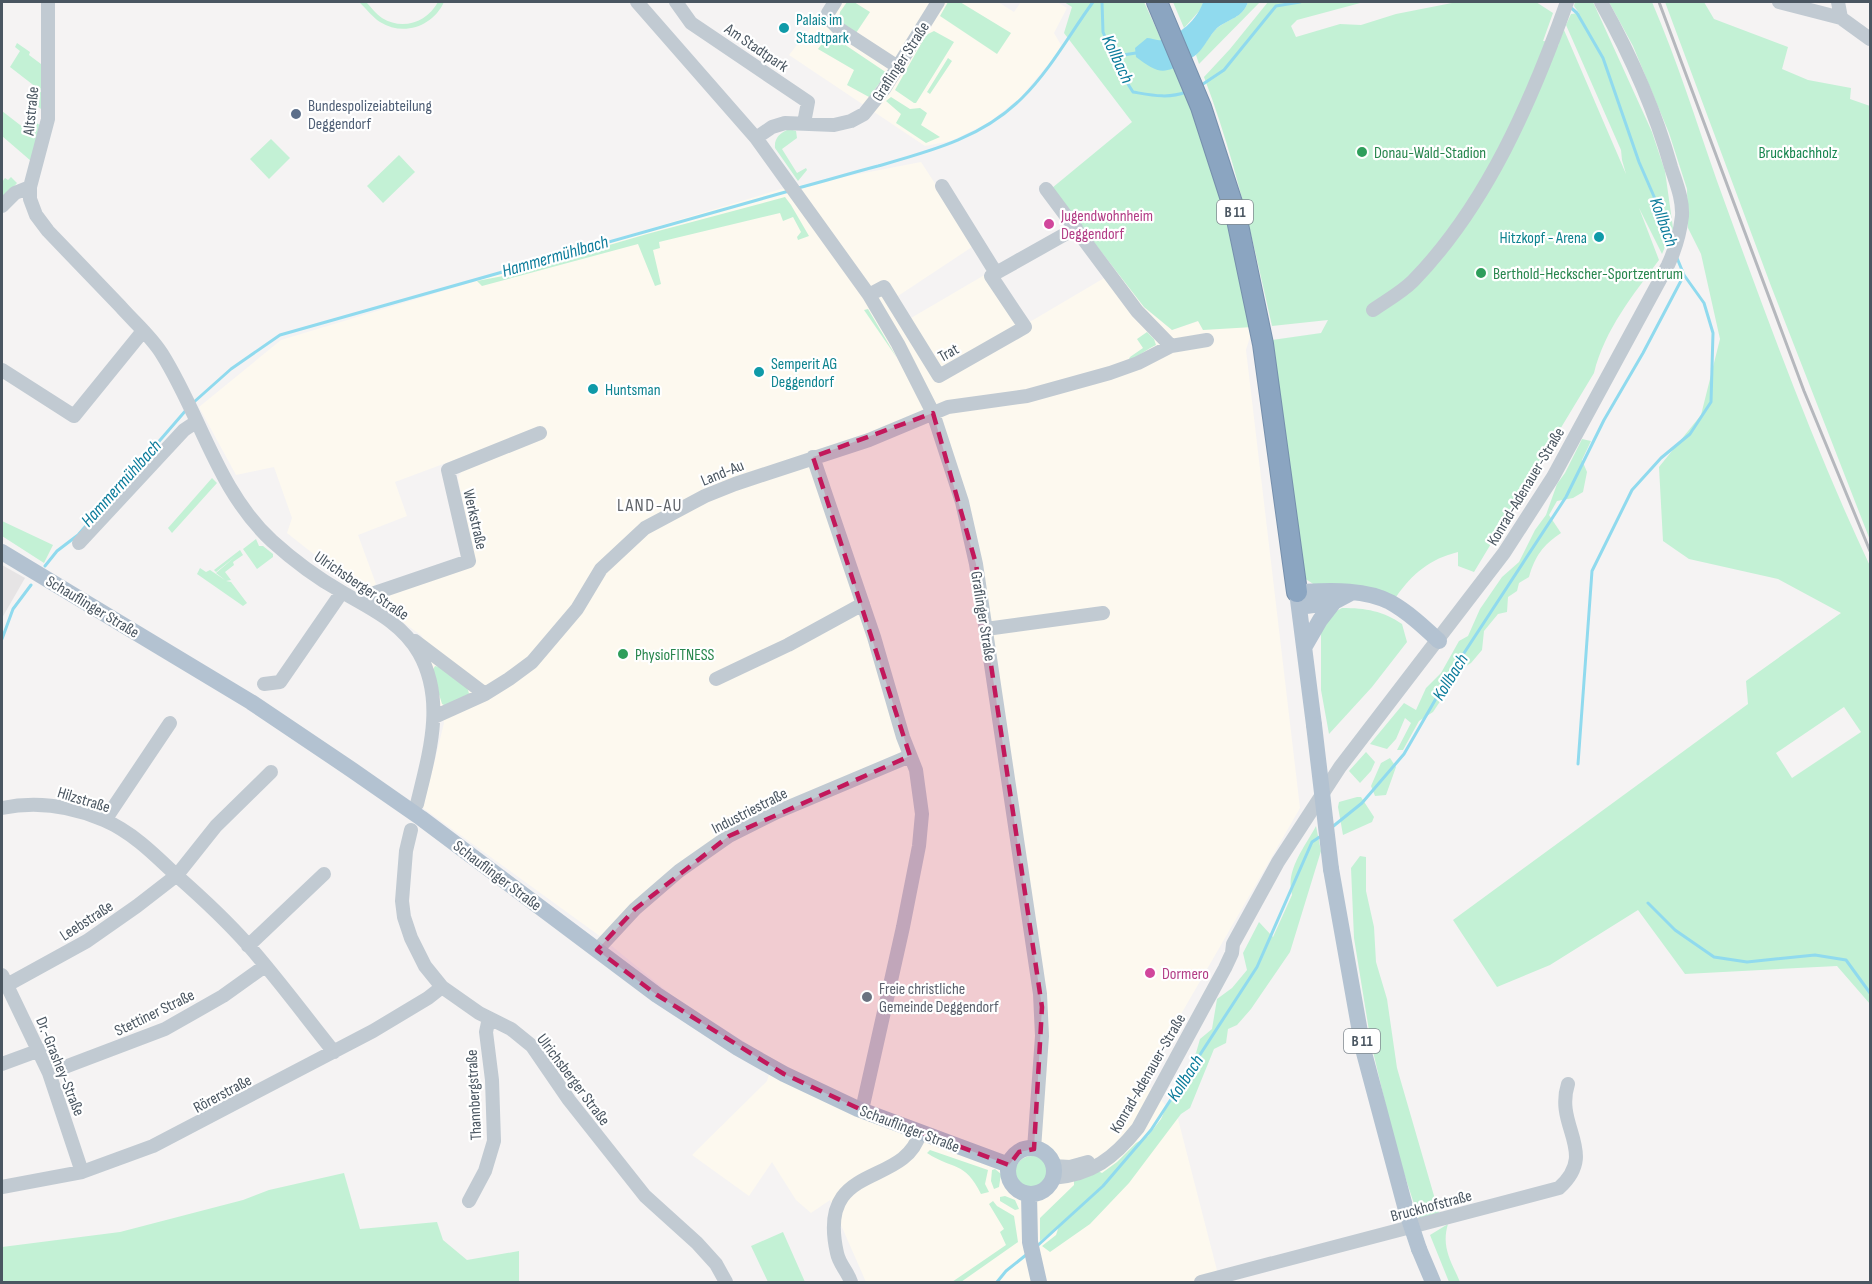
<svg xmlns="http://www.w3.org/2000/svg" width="1872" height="1284" font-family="'Sofia Sans Condensed',sans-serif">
	<rect width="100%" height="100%" fill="#f5f3f3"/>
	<!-- commercial -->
	<path fill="#fdf9ef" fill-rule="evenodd" d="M831,2H998L1014,12L1021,2H1057L1067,8L1054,33L1061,45L1056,55L1020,98L988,123L951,141L925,146L789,55Z
		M921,162L975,245L898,296L911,318L993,270L1028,323L1116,271L1144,307L1172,330L1199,321L1253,327L1246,350L1300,808L1143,1080L1178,1119L1220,1282H991L990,1281L988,1282H866L830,1200L811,1213L796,1200L772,1162L749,1196L692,1155L767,1081L773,1060L674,997L597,934L423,808L444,723L422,636L363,593L287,533L292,518L274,467L236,475L199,407L281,340L781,189ZM470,454L458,478L475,561L365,592L376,584L358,535L407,516L395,482Z"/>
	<!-- education -->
	<path fill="#e6e4e5" d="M2,565L25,578L2,618Z"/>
	<!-- green -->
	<path fill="#c3f1d5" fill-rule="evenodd" d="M359,2H366C371,7 376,14 382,18C403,31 427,22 438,2H444C433,26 404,37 380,22C372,17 366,8 359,2Z
		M847,2H854L870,12L856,33L842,24L839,19L840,12Z
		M948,2H960L1011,33L997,54L940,16Z
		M1064,2H1144L1201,126L1225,202L1253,327L1203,330L1198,321L1172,330L1144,307L1052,188L1132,122L1064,33L1072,7Z
		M1173,2H1203L1201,9L1184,28Z
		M1248,2H1260L1199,64L1196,55C1203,48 1208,37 1216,29C1227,19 1243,18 1248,2Z
		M1268,2H1364L1297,20L1291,26L1296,37L1340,24L1361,25L1396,14L1457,2H1536L1553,13L1543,41L1557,42L1559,46L1558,41L1564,30L1626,174L1622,160L1621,150L1566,25L1571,14L1579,13L1574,6L1575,2H1593L1652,132L1665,171L1673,228L1662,254L1639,208L1659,260C1633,295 1605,329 1594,373L1474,572L1458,566V552C1430,559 1413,573 1396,597L1318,587L1304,578L1276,381L1272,340L1321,333L1328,320L1272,326C1253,241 1235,158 1204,77L1230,49Z
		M1609,2H1652C1677,60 1696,121 1717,181C1764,310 1811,441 1870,566V1004L1837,966L1685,974L1638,910L1550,965L1497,987L1453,920L1748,704L1746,681L1841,613L1778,579L1689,559L1663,541L1659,467L1701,415L1720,339L1701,254L1688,228L1687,189L1669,133L1633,46ZM1844,707L1861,732L1792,778L1776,753Z
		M1665,2H1704L1714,19L1788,47L1782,69L1808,80L1851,88L1850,99L1870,106V540L1771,286Z
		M934,31L954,42L916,103H914L895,90L926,35Z
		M829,34L887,73L869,97L847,85L854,70L818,49Z
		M17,43L30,52L29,55L41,64V109L33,103L41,91L10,67L20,51L15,47Z
		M948,58L952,61L930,94L927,92Z
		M891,97L910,109L920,108L927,113L921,125L940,137L926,143L896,123L901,114L886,101Z
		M2,111L24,128L31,120L40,125L31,161L2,136Z
		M789,129L796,131L797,138L782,149L797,173L806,168L807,170L798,181L775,148C774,138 780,133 789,129Z
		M271,139L290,158L269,179L250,159Z
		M399,155L415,172L383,203L367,186Z
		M11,177L17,183L2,200V182L5,178L8,180Z
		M785,197L791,205L809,236L798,240L797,237L801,232L793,217L783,221L780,213L659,242L660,248L653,250L661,284L655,286L638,244L482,286L477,281L503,276L647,234Z
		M868,309L897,358L864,310Z
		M1147,332L1154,339L1156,345C1145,350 1140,356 1128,361L1130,357L1143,348L1137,339Z
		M1582,439L1591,441L1582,460L1587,472L1583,492L1573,498L1557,501L1549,515L1561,533C1543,545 1535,556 1529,577L1519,583L1517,591L1508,597L1507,612L1498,614L1484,631L1482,650L1471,663L1454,674L1447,691L1433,712L1419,721L1403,750H1397L1411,723L1405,718L1396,739L1387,749L1370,744L1404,703L1416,710L1426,688L1441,673L1459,641L1468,636L1480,609L1502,577L1519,562L1535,530L1546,515L1557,484L1565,473Z
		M212,478L217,483L172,533L168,528Z
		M2,521L53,545L44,563L2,536Z
		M256,539L259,546H263L273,554V557L257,569L243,549Z
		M240,550L243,555L233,562L234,565L225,572L231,580L226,581L231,582L247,603L243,606L197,574L200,568L206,572L210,570L225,580L216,573L236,556L216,572L214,570Z
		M1342,608C1366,608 1383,611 1402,624L1407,642L1372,687L1329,734L1321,690V626L1327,616Z
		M435,666L439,667C450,674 471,683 469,697L448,707L442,704L432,671Z
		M1366,752L1375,762L1371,771L1360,783L1349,771Z
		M1390,758L1396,767L1386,795L1375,796L1371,786L1381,763Z
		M1357,797H1361L1374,817L1372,822L1343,835L1338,807L1339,802Z
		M1316,826L1321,851L1290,952L1251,1009L1237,1025L1228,1029L1226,1043L1214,1049L1190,1108L1181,1114L1129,1183L1090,1224L1050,1252L1042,1246L1056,1235L1059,1226L1040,1241V1218L1074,1185V1181L1098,1171L1102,1173L1117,1162L1136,1143L1148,1136L1161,1119L1176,1085L1196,1053L1200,1039L1212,1029L1217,999L1232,988L1247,970L1243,953L1259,922L1273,937L1292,895C1285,870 1305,847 1316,826Z
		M1360,856L1366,857V891L1374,927L1376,962L1387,999L1397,1068L1439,1213L1419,1219L1396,1149L1371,1043L1354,938L1351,868Z
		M930,1150L988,1170L985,1184L989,1192L981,1194C965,1161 953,1170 927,1153Z
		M1015 1173a17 17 0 1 1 34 0a17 17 0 1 1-34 0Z
		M995,1169L1001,1174L999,1187L994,1189L991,1181L992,1170Z
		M344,1173L360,1229L437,1222L443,1240L467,1260L519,1251V1282H2V1247L120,1232L243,1200L269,1190Z
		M1005,1196L1015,1200L1019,1209L1015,1210L1000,1201V1197Z
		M993,1201L997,1206L1014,1216L1018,1242L961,1282H952L1006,1245L1000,1232L1004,1229L989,1204Z
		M1448,1224C1441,1247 1451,1261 1460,1282H1449L1430,1235Z
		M783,1232L805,1282H768L751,1246Z"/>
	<!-- water -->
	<path fill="#90daee" d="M1203,2H1248C1243,18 1228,19 1217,28C1209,36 1204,48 1197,54C1194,57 1189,59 1185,62C1163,76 1156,72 1136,57L1135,48L1147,38C1151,38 1157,41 1161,40C1179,36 1198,19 1203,2Z"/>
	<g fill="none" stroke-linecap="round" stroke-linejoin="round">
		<!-- stream -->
		<path stroke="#90daee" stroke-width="3" d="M1102,2L1103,32L1119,70L1133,92C1151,95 1168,99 1186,92
			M1569,6L1577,13L1603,58L1639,162L1659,208L1671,244
			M1112,54L1123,55L1136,53
			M1200,86L1224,70L1276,6L1300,2
			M798,188C825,181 851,173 878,166C931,151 982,138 1022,98C1051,69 1069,35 1093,2
			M194,402L231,369L280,335L789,191
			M45,566L57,551L78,535L187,409
			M2,639L13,609L31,585
			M1578,764L1592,571L1632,490L1661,458L1690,434L1711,402L1713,333L1704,303L1684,275L1677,258
			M1331,828L1362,803L1404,754L1449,676L1566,497L1604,420L1643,353L1684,275
			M1648,903L1675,930L1714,957L1747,962L1815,955L1846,960L1870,993
			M1036,1247L1103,1186L1151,1130L1257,967L1312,842L1321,836
			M997,1282L1006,1271L1026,1255"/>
		<!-- highway casing -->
		<g stroke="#7690ad" stroke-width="22">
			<path id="highway" d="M1157,2L1201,107L1236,215L1263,344L1297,592"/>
		</g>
		<!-- minor -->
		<path stroke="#c1cad2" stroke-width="14" d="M48,2V119L30,187V199L36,215L48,231C72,256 96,281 120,306C134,322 151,336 162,354C201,416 217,490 272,541C293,560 317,578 342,592C371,609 401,622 419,653C446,701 429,754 417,804
			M637,2L756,138L869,295L898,344L933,413L962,502L976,564L1040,994L1042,1036L1034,1149
			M676,2L691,23L808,102L804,123
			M835,2L828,13L830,20L838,28L898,67
			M1779,2L1841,18L1870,39
			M1838,2L1841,18
			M756,138L772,127L785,123L834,125L851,121L864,114L884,89L938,2
			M942,186L996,273L1076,228
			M1046,189L1137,311L1171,346
			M2,206L15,193L30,187
			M869,295L884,287L939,376L1025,327L991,276
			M1373,310C1386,301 1402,292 1413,281C1487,205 1532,100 1567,2
			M2,370L74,416L143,331
			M813,457L874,637L903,737L916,770L922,814L919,846L903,927L862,1110
			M79,543L184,430L196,422
			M363,603L375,593L469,561L448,470L540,433
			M986,629L1103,613
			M415,641L485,694
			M716,679L788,645L863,604
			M264,684L280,682L342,592
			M434,717L485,694L509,679L532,662L577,609L601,569L645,528L705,496L735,484L869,440L948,407L1027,396L1110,373L1138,363L1171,346L1207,340
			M2,808C36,801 71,806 104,820C132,832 154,854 176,875C201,897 226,920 248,945C278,979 305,1016 334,1052
			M105,820L170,723
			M411,830L406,851L402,901L404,917L411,938L425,966L442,987L479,1013L511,1029L532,1046L569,1100L645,1196L697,1243L716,1264L726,1282
			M248,946L324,874
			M597,950L635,909L679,871L729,836L777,812L910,756
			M2,975L49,1073L82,1172
			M7,985L87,941L137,906L177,875L216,826L271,772
			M2,1064L40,1050
			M49,1073L165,1029L223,996L265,966
			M1053,1166L1070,1167L1088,1162
			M1053,1178C1092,1175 1114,1158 1138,1128L1225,968L1232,953L1233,944L1278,862L1340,767L1504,553L1553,477L1668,265C1675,250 1680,233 1682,216C1683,199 1676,183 1671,167C1655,110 1630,54 1601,2
			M2,1187L82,1172L153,1146L373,1031L428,998L442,987
			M469,1201L485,1171L494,1141L492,1080L486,1032L489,1018
			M851,1282C848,1272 839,1264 837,1253C816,1160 904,1189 920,1133
			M1201,1282L1559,1188C1599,1152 1554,1127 1568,1084"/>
		<!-- major -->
		<path stroke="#b3c2d1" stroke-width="16" d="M2,552L251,702L352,770L421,818L657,995L738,1048L784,1074L858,1109L1009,1165
			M1299,607L1334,602L1351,593
			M1305,646L1320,620L1334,602
			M1314,725L1297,592C1327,591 1363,588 1390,602C1408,612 1424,627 1439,641
			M1331,869L1363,1049L1406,1210
			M1008 1171a23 23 0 1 1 46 0a23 23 0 1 1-46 0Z
			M1029,1194L1030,1242L1039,1282
			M1419,1249L1433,1282"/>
		<!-- highway -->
		<use href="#highway" stroke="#8ba5c1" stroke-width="20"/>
		<!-- rail -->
		<path stroke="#b5b8bd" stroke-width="3" d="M1659,2L1804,391L1870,551"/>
		<!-- major-bridge -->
		<path stroke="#b3c2d1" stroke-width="16" d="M1314,725L1331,869
			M1406,1210L1419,1249"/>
	</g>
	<!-- marked area -->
	<path fill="#c2185b" fill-opacity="0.2" stroke="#c2185b" stroke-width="4.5" stroke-dasharray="12 8" stroke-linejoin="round" d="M933,413L976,564L1042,1007L1034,1149L1019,1152L1009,1165L862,1110L784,1074L657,995L597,950L635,909L729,836L910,756L813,457Z"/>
	<!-- markers -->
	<g fill="#0f9aa8" stroke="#fff" stroke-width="2">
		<circle cx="784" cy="28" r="6"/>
		<circle cx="1599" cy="237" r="6"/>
		<circle cx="759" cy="372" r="6"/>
		<circle cx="593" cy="389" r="6"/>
	</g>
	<circle fill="#5c6f8a" stroke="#fff" stroke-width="2" cx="296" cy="114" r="6"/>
	<g fill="#2e9e5b" stroke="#fff" stroke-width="2">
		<circle cx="1362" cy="152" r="6"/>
		<circle cx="1481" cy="273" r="6"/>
		<circle cx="623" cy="654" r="6"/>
	</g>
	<g fill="#d1479c" stroke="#fff" stroke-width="2">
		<circle cx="1049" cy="224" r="6"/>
		<circle cx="1150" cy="973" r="6"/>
	</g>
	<circle fill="#6b7280" stroke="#fff" stroke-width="2" cx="867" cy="997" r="6"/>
	<g text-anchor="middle" stroke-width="4.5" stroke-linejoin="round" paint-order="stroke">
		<!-- shield labels -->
		<g fill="#fff" stroke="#808990" stroke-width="1.5">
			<rect x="1217" y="200" width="36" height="24" rx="4.5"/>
			<rect x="1344" y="1029" width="36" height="24" rx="4.5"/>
		</g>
		<g font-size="15" font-weight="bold" fill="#4a5661">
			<text x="1235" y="217">B 11</text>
			<text x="1362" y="1046">B 11</text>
		</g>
		<!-- culture labels -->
		<g font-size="16" fill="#0d838f" stroke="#fff" text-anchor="start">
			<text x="796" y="25">Palais im<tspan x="796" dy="18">Stadtpark</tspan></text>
			<text x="1587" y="243" text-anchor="end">Hitzkopf - Arena</text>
			<text x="771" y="369">Semperit AG<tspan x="771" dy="18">Deggendorf</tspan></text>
			<text x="605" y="395">Huntsman</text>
		</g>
		<!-- street labels -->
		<g font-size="16" fill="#4a5661" stroke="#fff">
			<text transform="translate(757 47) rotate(34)" y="6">Am Stadtpark</text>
			<text transform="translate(900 61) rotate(-57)" y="6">Graflinger Straße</text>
			<text transform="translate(30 111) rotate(-84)" y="6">Altstraße</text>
			<text transform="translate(948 352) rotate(-29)" y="6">Trat</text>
			<text transform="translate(722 472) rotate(-22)" y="6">Land-Au</text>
			<text transform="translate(1525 486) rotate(-59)" y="6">Konrad-Adenauer-Straße</text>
			<text transform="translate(476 519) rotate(77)" y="6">Werkstraße</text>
			<text transform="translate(362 585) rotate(34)" y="6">Ulrichsberger Straße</text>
			<text transform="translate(93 606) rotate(31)" y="6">Schauflinger Straße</text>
			<text transform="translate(984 616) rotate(81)" y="6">Graflinger Straße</text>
			<text transform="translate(84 799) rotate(17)" y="6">Hilzstraße</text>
			<text transform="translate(749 810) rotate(-27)" y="6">Industriestraße</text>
			<text transform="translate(498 875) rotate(37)" y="6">Schauflinger Straße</text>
			<text transform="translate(86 920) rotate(-33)" y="6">Leebstraße</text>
			<text transform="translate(154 1012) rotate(-26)" y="6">Stettiner Straße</text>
			<text transform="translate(61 1066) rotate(68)" y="6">Dr.-Grashey-Straße</text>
			<text transform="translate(1147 1073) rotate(-60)" y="6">Konrad-Adenauer-Straße</text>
			<text transform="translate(574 1079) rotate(53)" y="6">Ulrichsberger Straße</text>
			<text transform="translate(222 1093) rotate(-28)" y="6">Rörerstraße</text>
			<text transform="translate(473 1095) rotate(-93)" y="6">Thannbergstraße</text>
			<text transform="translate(910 1128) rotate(21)" y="6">Schauflinger Straße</text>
			<text transform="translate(1431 1205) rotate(-15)" y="6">Bruckhofstraße</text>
		</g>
		<!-- service labels -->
		<g font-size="16" fill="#4e5e75" stroke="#fff" text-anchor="start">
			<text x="308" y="111">Bundespolizeiabteilung<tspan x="308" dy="18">Deggendorf</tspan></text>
		</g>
		<!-- leisure labels -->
		<g font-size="16" fill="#27864d" stroke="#fff" text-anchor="start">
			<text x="1374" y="158">Donau-Wald-Stadion</text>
			<text x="1493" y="279">Berthold-Heckscher-Sportzentrum</text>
			<text x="635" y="660">PhysioFITNESS</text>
		</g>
		<!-- park labels -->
		<g font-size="16" fill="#17864f" stroke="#fff">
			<text x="1798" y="158">Bruckbachholz</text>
		</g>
		<!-- hotel labels -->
		<g font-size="16" fill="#b23c85" stroke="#fff" text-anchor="start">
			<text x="1061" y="221">Jugendwohnheim<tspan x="1061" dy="18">Deggendorf</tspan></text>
			<text x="1162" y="979">Dormero</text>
		</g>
		<!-- worship labels -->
		<g font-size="16" fill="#5b616d" stroke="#fff" text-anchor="start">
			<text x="879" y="994">Freie christliche<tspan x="879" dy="18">Gemeinde Deggendorf</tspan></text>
		</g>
		<!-- water labels -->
		<g font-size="18" font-style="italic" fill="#0c7c9b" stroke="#fff">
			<text transform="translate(1118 59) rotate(65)" y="6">Kollbach</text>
			<text transform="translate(1664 222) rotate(70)" y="6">Kollbach</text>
			<text transform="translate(555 256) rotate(-16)" y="6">Hammermühlbach</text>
			<text transform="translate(121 483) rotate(-48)" y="6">Hammermühlbach</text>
			<text transform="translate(1450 677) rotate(-58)" y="6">Kollbach</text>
			<text transform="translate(1185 1078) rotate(-57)" y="6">Kollbach</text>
		</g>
		<!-- neighbourhood labels -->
		<g font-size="18" letter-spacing="1.5" fill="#5f6368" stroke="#fff">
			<text x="650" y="511">LAND-AU</text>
		</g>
	</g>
	<!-- border -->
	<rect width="1872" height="1284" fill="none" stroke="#4a5661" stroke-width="6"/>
</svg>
